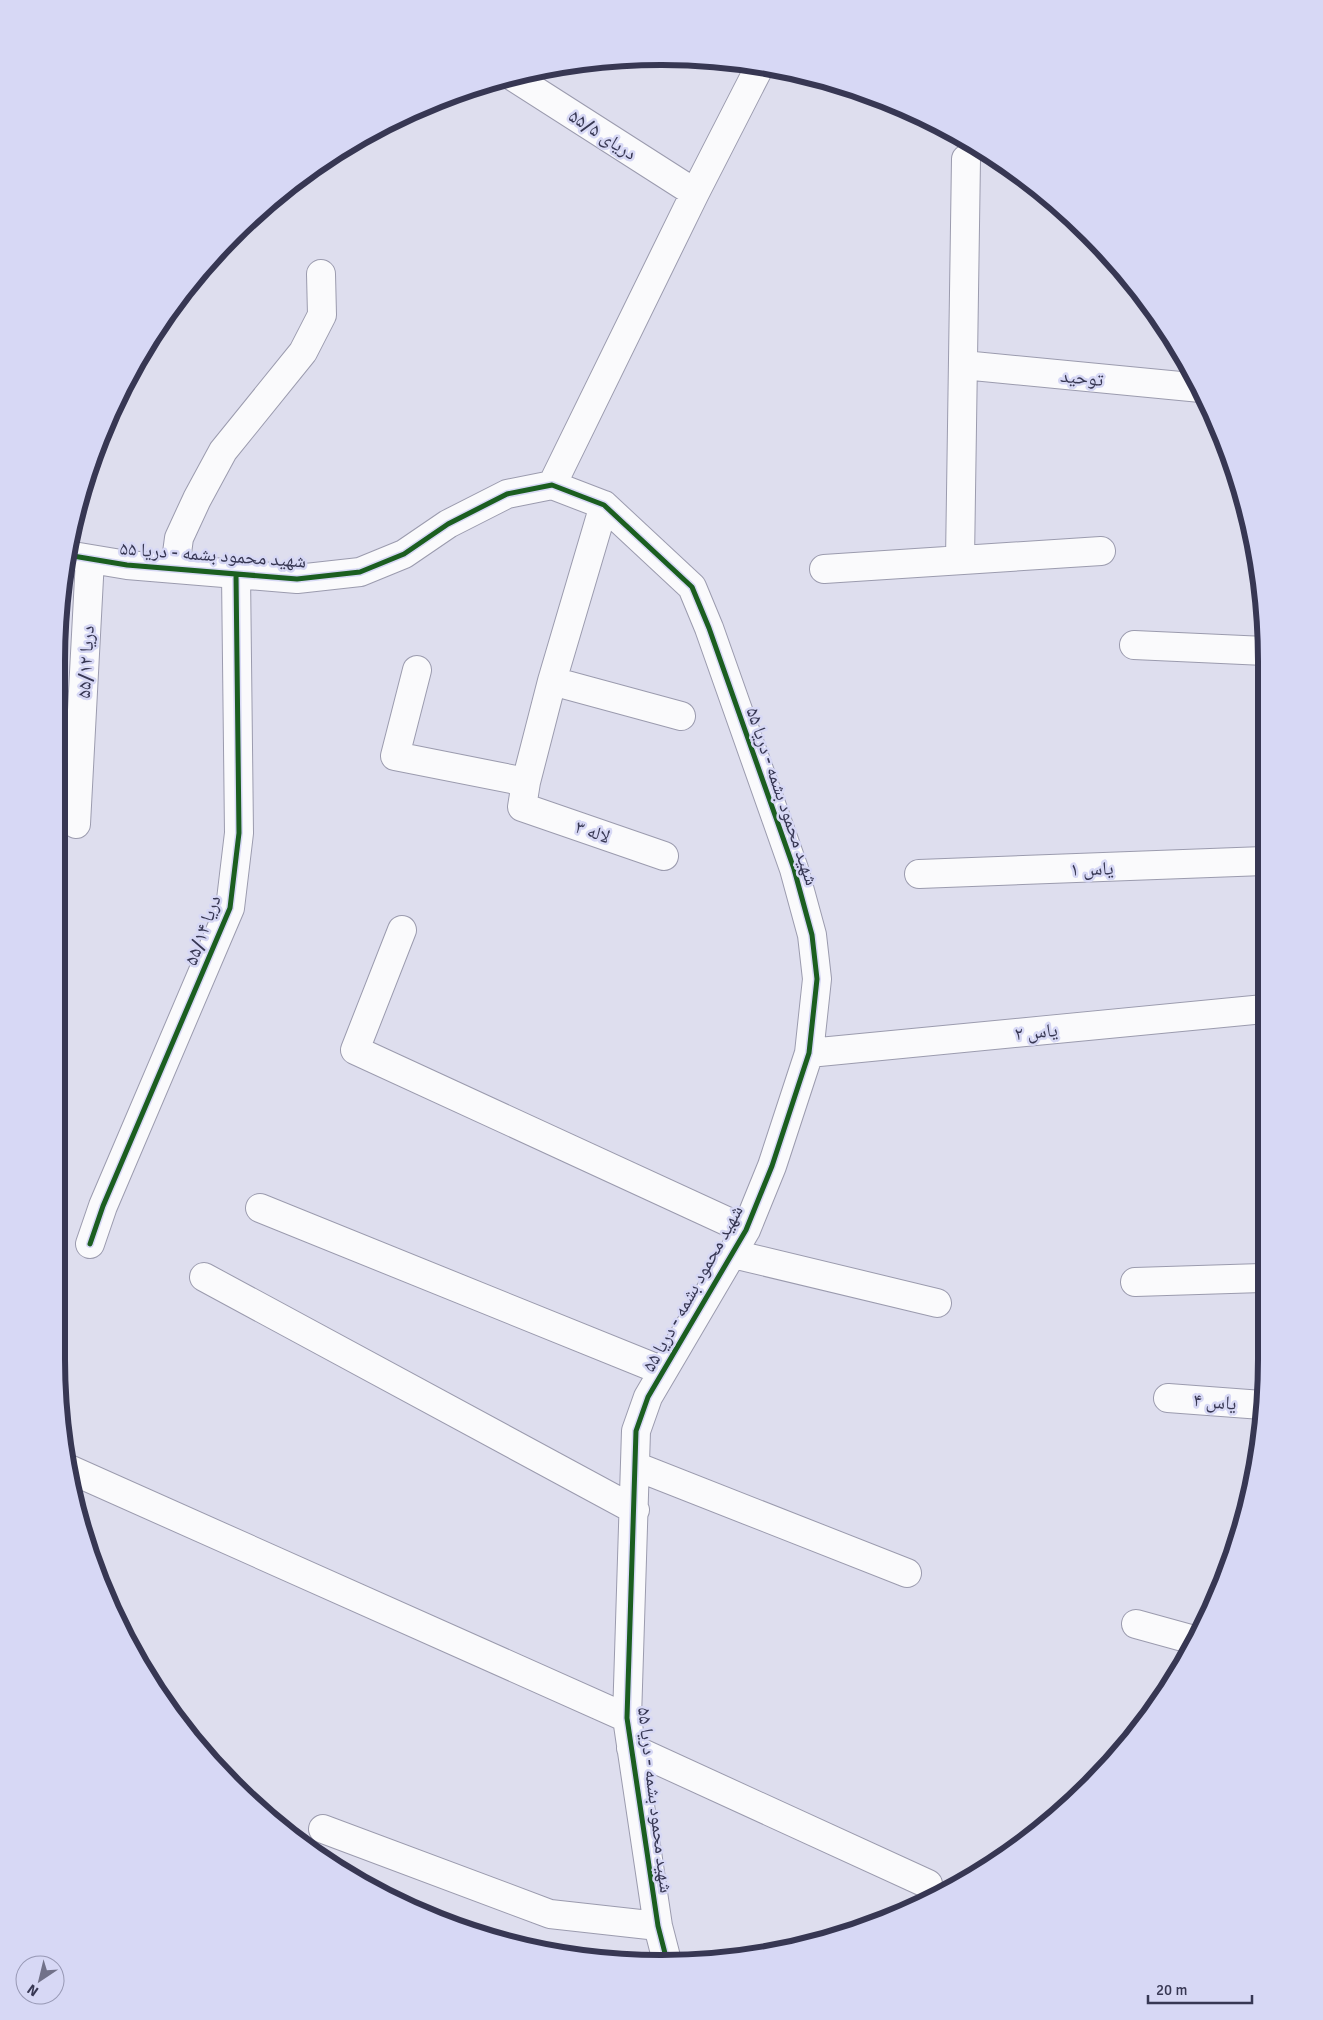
<svg xmlns="http://www.w3.org/2000/svg" width="1323" height="2020" font-family="Signika,'Noto Naskh Arabic',sans-serif">
	<rect width="100%" height="100%" fill="#dedeee"/>
	<g fill="none" stroke-linecap="round" stroke-linejoin="round">
		<!-- street casing -->
		<g stroke="#9b9bae" stroke-width="30">
			<path id="street" d="M512,76L695,193
				M963,365L1201,388
				M552,485L695,193L760,66
				M67,555L127,565L297,579L360,572L404,554L448,524L507,494L552,485L604,505L692,587L709,628L794,869L812,935L817,979L809,1053L772,1166L746,1230L648,1397L636,1431L627,1718L658,1926L667,1961
				M960,560L966,159
				M175,568L179,538L197,499L223,451L303,352L322,315L321,274
				M824,569L1101,551
				M1134,645L1265,651
				M417,670L395,756L526,782L522,807L664,856
				M552,681L681,716
				M526,782L552,681L604,505
				M76,824L90,559
				M919,874L1264,861
				M402,930L355,1050L746,1230
				M809,1053L1264,1009
				M260,1208L663,1371
				M90,1244L103,1206L230,908L239,833L236,574
				M733,1254L937,1303
				M204,1277L635,1510
				M1135,1282L1262,1278
				M1168,1398L1262,1405
				M635,1466L907,1573
				M69,1469L627,1718
				M1136,1624L1194,1640
				M631,1748L928,1884
				M323,1829L550,1914L658,1926"/>
		</g>
		<!-- street -->
		<use href="#street" stroke="#fafafc" stroke-width="28"/>
		<!-- cycleway casing -->
		<g stroke="#d7d8f5" stroke-width="8">
			<path id="cycleway" d="M67,555L127,565L297,579L360,572L404,554L448,524L507,494L552,485L604,505L692,587L709,628L794,869L812,935L817,979L809,1053L772,1166L746,1230L648,1397L636,1431L627,1718L658,1926L667,1961
				M90,1244L103,1206L230,908L239,833L236,574"/>
		</g>
		<!-- cycleway -->
		<use href="#cycleway" stroke="#1b5e20" stroke-width="5"/>
	</g>
	<g text-anchor="middle" stroke-width="5" stroke-linejoin="round" paint-order="stroke">
		<!-- street labels -->
		<g font-size="19" fill="#373753" stroke="#d7d8f5">
			<text transform="translate(603 134) rotate(33)" y="7">دریای ۵۵/۵</text>
			<text transform="translate(1082 377) rotate(6)" y="7">توحید</text>
			<text transform="translate(213 554) rotate(4)" y="7">شهید محمود بشمه - دریا ۵۵</text>
			<text transform="translate(85 662) rotate(-87)" y="7">دریا ۵۵/۱۲</text>
			<text transform="translate(783 796) rotate(71)" y="7">شهید محمود بشمه - دریا ۵۵</text>
			<text transform="translate(593 831) rotate(19)" y="7">لاله ۳</text>
			<text transform="translate(1092 868) rotate(-2)" y="7">یاس ۱</text>
			<text transform="translate(202 930) rotate(-70)" y="7">دریا ۵۵/۱۴</text>
			<text transform="translate(1036 1031) rotate(-6)" y="7">یاس ۲</text>
			<text transform="translate(692 1288) rotate(-61)" y="7">شهید محمود بشمه - دریا ۵۵</text>
			<text transform="translate(1215 1401) rotate(5)" y="7">یاس ۴</text>
			<text transform="translate(656 1800) rotate(83)" y="7">شهید محمود بشمه - دریا ۵۵</text>
		</g>
	</g>
	<!-- crop -->
	<path d="M0 0H1323V2020H0ZM661 65H662A596 596 0 0 1 1258 661V1359A596 596 0 0 1 662 1955H661A596 596 0 0 1 65 1359V661A596 596 0 0 1 661 65Z" fill="#d7d8f5" fill-rule="evenodd"/>
	<path fill="none" stroke="#373753" stroke-width="6" d="M661 65H662A596 596 0 0 1 1258 661V1359A596 596 0 0 1 662 1955H661A596 596 0 0 1 65 1359V661A596 596 0 0 1 661 65Z"/>
	<!-- north arrow -->
	<g transform="translate(40 1980) rotate(215)"><circle r="24" fill="#d7d8f5" stroke="#9798b4"/>
	<path d="M0-4L9 19L0 12L-9 19Z" fill="#717189"/>
	<text y="-8" font-size="14" font-weight="bold" text-anchor="middle" fill="#373753">N</text>
	</g>
	<!-- scale -->
	<path d="M1148 1995v8h104v-8" fill="none" stroke="#373753" stroke-width="2.5"/>
	<text x="1156" y="1995" font-size="15" fill="#373753" stroke="#d7d8f5" stroke-width="4" paint-order="stroke">20 m</text>
</svg>
